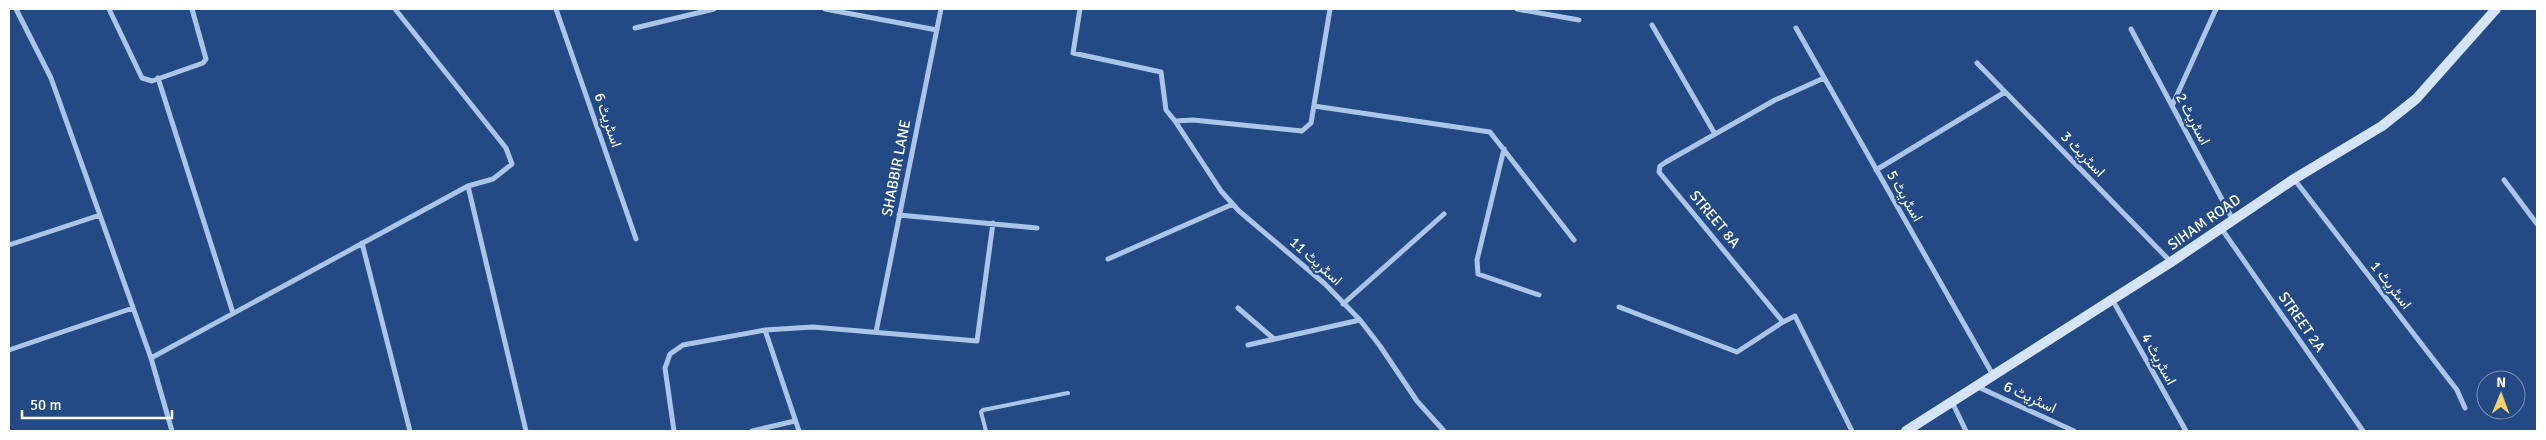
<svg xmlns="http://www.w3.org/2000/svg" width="2546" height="440" font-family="Signika,Vazirmatn,sans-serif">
	<rect width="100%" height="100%" fill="#234a84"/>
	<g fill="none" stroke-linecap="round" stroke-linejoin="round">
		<!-- lane -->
		<path stroke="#abc5e8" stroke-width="4" d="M986,431L981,412L983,410L1068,393"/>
		<!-- street -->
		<path stroke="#abc5e8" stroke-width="5" d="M16,9L51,78L151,358L172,431
			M109,9L142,78L152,81L203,63L206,59L192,9
			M556,9L636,239
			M825,9L937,30
			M1080,9L1073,53L1161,72L1166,110L1175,121
			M1330,9L1311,123L1302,131L1193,120L1175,121L1221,191L1239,211L1325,284L1360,320L1380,346L1417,401L1444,431
			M1517,9L1579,20
			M1652,25L1715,134
			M635,28L714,9
			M1796,28L1993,375
			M2131,29L2233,220
			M1977,63L2171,262
			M158,78L233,313
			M1824,78L1775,100L1666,162L1660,166L1659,172L1783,322L1795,316L1852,431
			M1314,106L1490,132L1574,240
			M2172,106L2216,9
			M1504,149L1477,260L1478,274L1539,295
			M1876,170L2005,92
			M2294,179L2457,390L2465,408
			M2504,180L2537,224
			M468,186L526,431
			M899,215L1037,228
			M2221,228L2363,431
			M362,243L410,431
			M9,245L100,215
			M1108,259L1233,204
			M2112,299L2186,431
			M1343,304L1444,214
			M1619,307L1737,352L1783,322
			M1238,308L1274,339
			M765,330L799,431
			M876,332L941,9
			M1248,345L1360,320
			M9,350L133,308
			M151,358L468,186L493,179L512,164L506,148L395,9
			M1976,386L2074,431
			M1952,402L1966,431
			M674,431L665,368L670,354L683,345L765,330L813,327L977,341L993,223
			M752,431L795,421"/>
		<!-- secondary -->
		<path stroke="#d5e3f7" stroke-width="10" d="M1906,431L2171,262L2294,179L2382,126L2416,99L2496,9"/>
	</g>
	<g text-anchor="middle" stroke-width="4.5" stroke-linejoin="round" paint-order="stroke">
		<!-- street labels -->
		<g font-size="15" fill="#fff" stroke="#234a84">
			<text transform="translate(2193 119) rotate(62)" y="5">اسٹریٹ 2</text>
			<text transform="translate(608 120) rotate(71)" y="5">اسٹریٹ 6</text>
			<text transform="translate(2083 154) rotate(46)" y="5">اسٹریٹ 3</text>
			<text transform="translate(896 168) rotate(-79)" y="5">SHABBIR LANE</text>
			<text transform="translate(1905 196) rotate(60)" y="5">اسٹریٹ 5</text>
			<text transform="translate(1715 219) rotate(50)" y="5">STREET 8A</text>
			<text transform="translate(2204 222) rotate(-35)" y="5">SIHAM ROAD</text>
			<text transform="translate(1316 261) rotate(42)" y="5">اسٹریٹ 11</text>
			<text transform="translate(2391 285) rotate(52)" y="5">اسٹریٹ 1</text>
			<text transform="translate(2302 322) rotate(55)" y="5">STREET 2A</text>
			<text transform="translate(2159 359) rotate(61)" y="5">اسٹریٹ 4</text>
			<text transform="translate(2030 397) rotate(25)" y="5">اسٹریٹ 6</text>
		</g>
	</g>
	<!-- border -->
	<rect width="2546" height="440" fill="none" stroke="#ffffff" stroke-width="20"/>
	<!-- north arrow -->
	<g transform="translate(2501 395) rotate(1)"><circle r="24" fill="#234a84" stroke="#7b92b5"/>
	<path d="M0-4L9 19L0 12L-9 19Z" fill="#f4d16d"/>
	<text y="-8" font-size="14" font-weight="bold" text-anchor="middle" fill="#ffffff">N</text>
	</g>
	<!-- scale -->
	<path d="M22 410v8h150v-8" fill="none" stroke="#ffffff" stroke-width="2.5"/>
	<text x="30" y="410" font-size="15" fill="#ffffff" stroke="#234a84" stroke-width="4" paint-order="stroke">50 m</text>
</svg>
